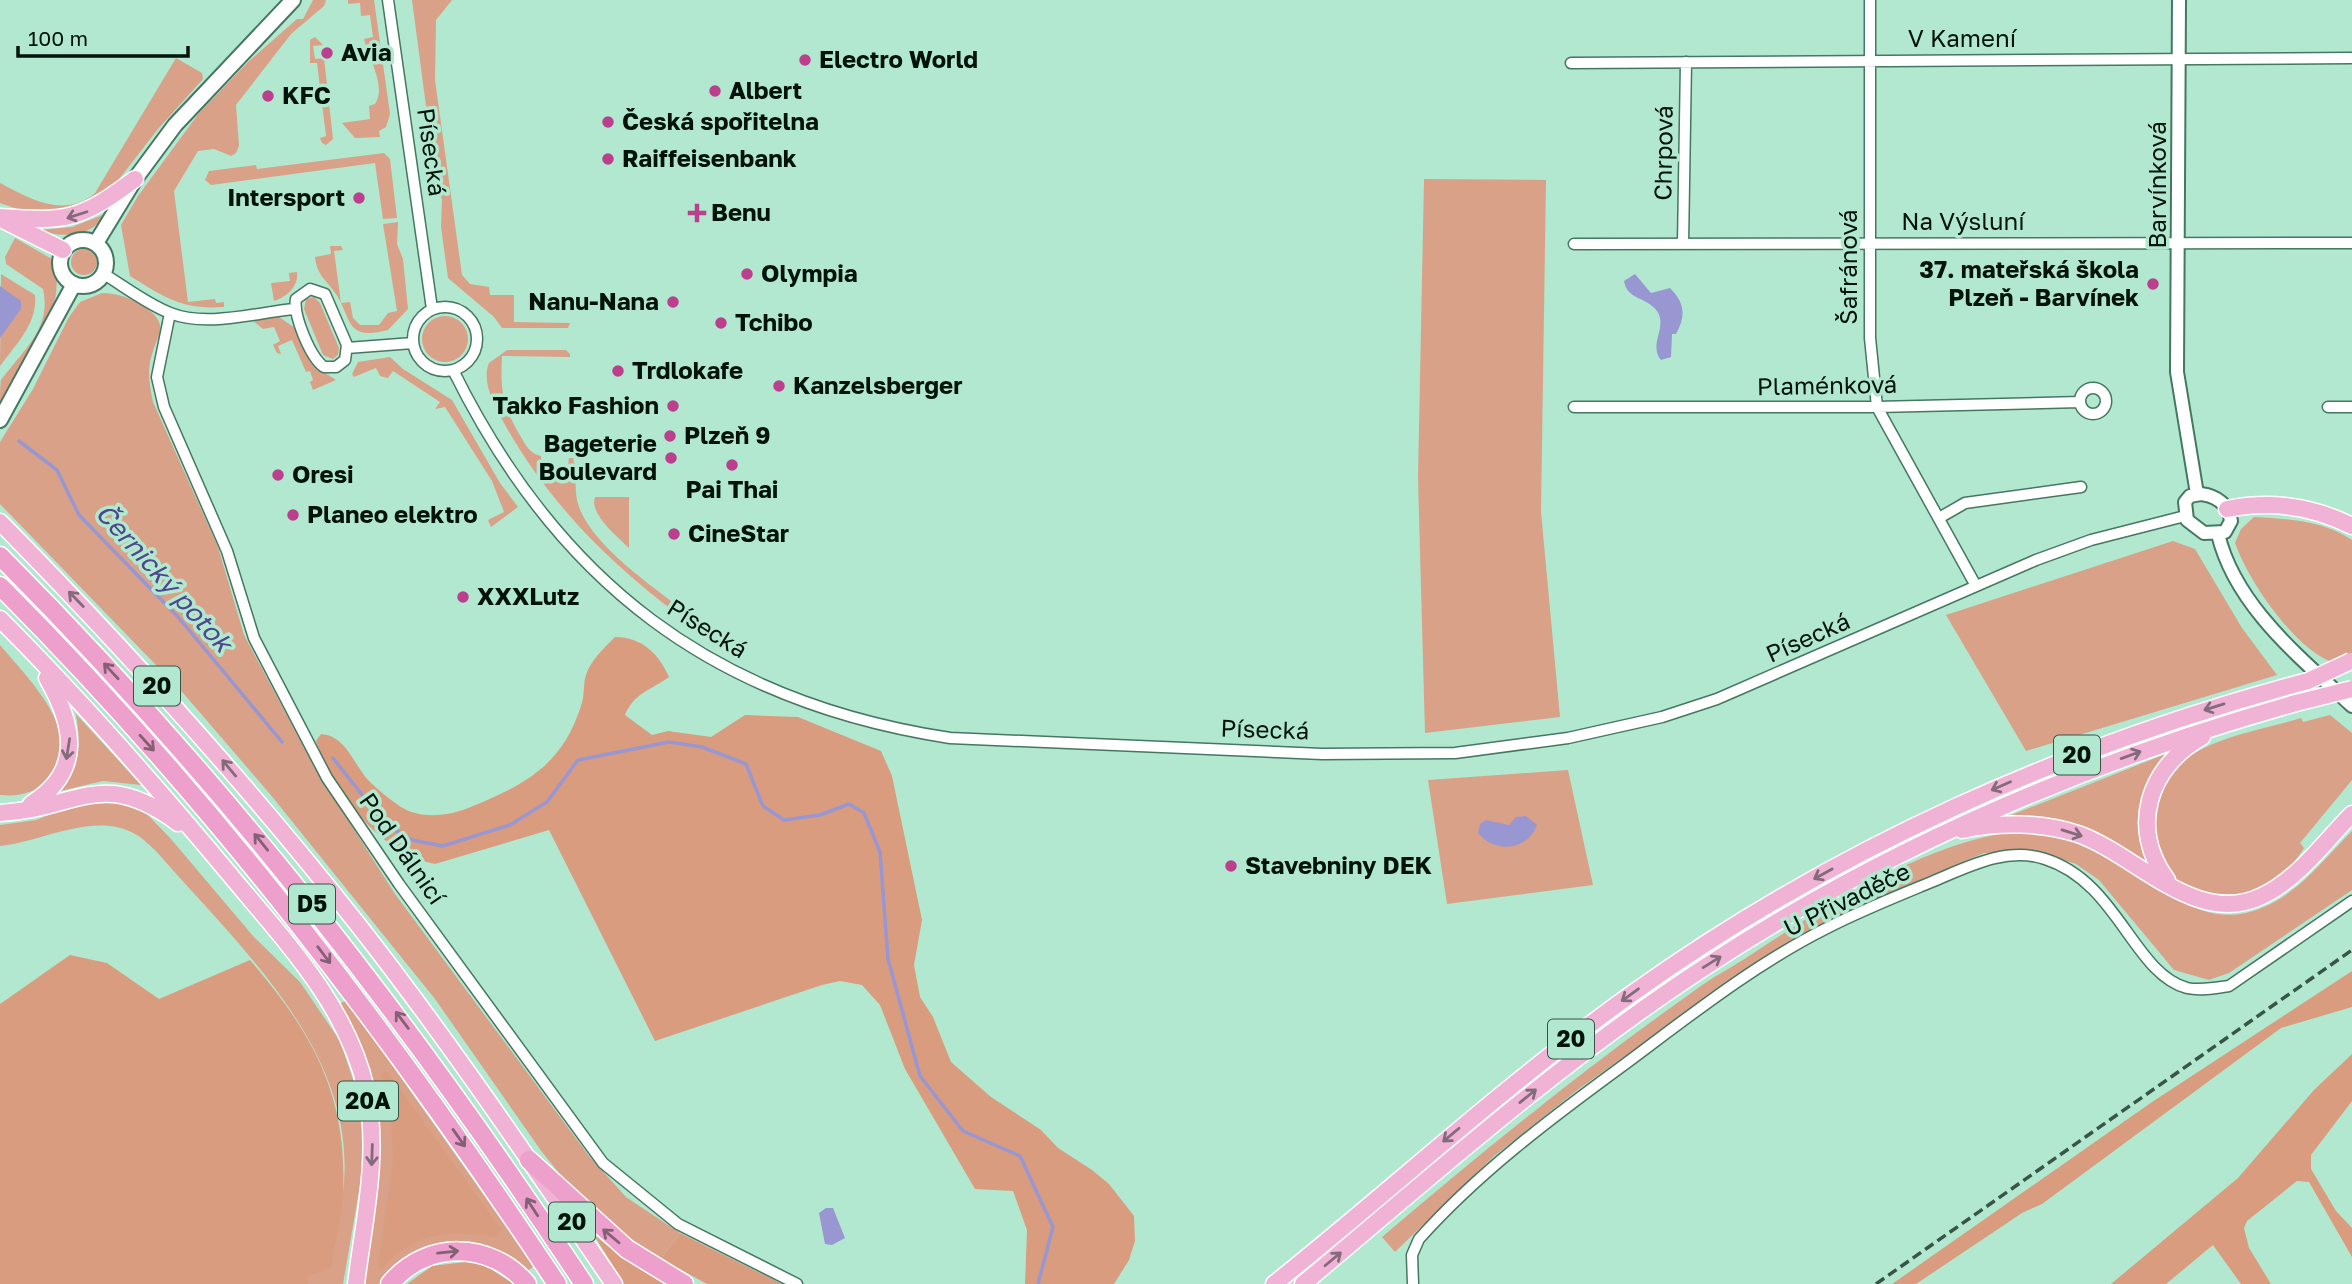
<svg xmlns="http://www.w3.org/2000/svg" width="2352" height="1284" font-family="'Golos Text',sans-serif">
	<rect width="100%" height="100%" fill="#b2e8cf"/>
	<!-- green -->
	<path fill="#d9a188" d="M313,0H326L324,6L291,34L236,105L239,146L236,153L231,156L214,149L198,151L174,191L188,302L215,299L216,303L224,302V307C182,310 164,297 130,276L121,225L138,196L199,113L249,61L297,19H303Z
		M348,0H374L390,114L386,127L379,131L380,137L355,138L342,123L370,119L369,106L375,104C387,86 368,58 364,39L373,37L370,15L361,16L360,3L348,4Z
		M412,0H452L436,20L435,80L462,275L470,284L489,287L490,295H514V322L570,323L568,328H502L494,317L448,278L441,227L442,200L436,182Z
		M315,37L323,45L313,46L315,59L324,58L333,139L326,145L322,143L320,138L326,136L317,63H310V40Z
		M176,58L202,73L203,79L158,129L109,192L80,211L26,212L0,203V183C31,199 64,219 95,193Z
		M384,153L390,159L397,218L383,219L375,163L211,185L205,180L209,171L256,165L257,169Z
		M1424,179L1546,180L1541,512L1560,717L1425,733L1418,478Z
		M105,214C92,238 61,238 39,230L72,227Z
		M398,222L397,244L403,259L408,309L388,330C342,342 353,315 333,290C323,277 317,274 315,257L331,254L330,246H341L343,250L334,251L341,303L350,302L353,318L360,325H379L388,313L397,311L383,224Z
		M15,238L52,259C72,307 23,366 0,407C0,400 0,385 1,380C23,350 52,329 43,289L6,264L5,257Z
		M71 262a13 13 0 1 1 26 0a13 13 0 1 1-26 0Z
		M297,272C299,286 287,297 274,301L271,283L290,281L289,273Z
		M1,274L35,295C38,323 16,344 0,366Z
		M102,293C118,293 129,298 143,306C172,325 157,333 151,358C147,373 150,387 153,402L218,547L244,635L316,770L395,894L589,1156L626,1197L680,1233L661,1259L606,1222L572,1189L542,1152L435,999L270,794L184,694L0,504V442L33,389L69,317L80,302Z
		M314,297L320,303L339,348L338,355L333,359L323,355L304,309L306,299Z
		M422 339a23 23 0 1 1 46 0a23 23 0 1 1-46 0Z
		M279,317L295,328L316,367L336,380L313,390L310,382L313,380L310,371L306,372L292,340L278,346L281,354L277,353L273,345L280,341L274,327L263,329L251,319Z
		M507,350H566L570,354V357L502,356C500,391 503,407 521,437C526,446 531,454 541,456V466H568L569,458H573C578,473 573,491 579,507C594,547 651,585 684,611L680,616C609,563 547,501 504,423C495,406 481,382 489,363Z
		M390,357L403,369L452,400L500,483L518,507L491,527L488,520L504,512L492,481L445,407L435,409L440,402L393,371L388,378L380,376L376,368L354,377L352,374L358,362Z
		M595,497H629V548C617,536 589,514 595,497Z
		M2254,517C2288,519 2322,520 2352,540V655L2329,661C2292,644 2249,582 2235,543L2241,529Z
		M2173,541L2195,549L2242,628L2277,675L2026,751L1946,615Z
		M0,645C26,676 90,738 49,779C35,793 19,797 0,795Z
		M76,714L141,785L103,781L60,791C81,765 81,746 76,714Z
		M2330,715L2352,733V780L2300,843L2304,848C2292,868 2276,884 2253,894C2246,897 2235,896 2227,896C2179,898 2151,863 2155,817C2157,790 2166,772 2190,756C2222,735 2265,729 2301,718L2303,722Z
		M2168,753C2139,787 2129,823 2148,864L2116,844L1999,820Z
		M1568,770L1593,885L1447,904L1428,780Z
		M119,799L142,809L171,839L253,936L300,982L340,1041L360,1100L363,1135V1168L343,1284H308L307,1276C316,1255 340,1213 343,1192C360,1052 239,947 156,851C150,846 143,838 135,834C94,811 42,842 0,846V825L36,820L74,805Z
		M2352,831V890L2229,973L2209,980L2174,970L2099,880L2076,864L2039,852L1984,853L1840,914L1769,954L1580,1088L1494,1156L1395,1252L1382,1237C1483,1151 1585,1068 1694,991C1712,977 1733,967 1752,954C1824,906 1925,844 2011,832C2045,828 2086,841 2115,859C2169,890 2210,939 2276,901C2305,885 2328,855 2352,831Z
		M346,1000L534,1266L525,1273C480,1229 419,1235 380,1284H365C375,1174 401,1109 340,1004Z"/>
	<!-- forest -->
	<path fill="#da9c7f" d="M615,637C642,637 659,654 669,677C651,690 634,693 625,715L652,735L668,731L711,737L745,715L798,717L881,751L892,776L922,920L914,965L920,997L933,1017L951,1062L991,1097L1041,1130L1058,1148L1092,1170L1109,1184L1134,1216L1135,1241L1129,1260L1114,1284H1025L1027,1230L1013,1191L975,1189L905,1069L880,1005L862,985L840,981L822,985L655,1041L549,830L435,864C378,853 335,792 316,741L321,734C346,736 353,763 368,780C378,790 389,799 401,807C422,820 451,816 473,806C526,784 562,765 581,706C585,695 583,684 586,675C591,660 604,648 615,637Z
		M70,955L107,963L159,999L250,960C312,1032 348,1095 343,1194C341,1218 335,1244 331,1268L308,1276V1284H0V1004Z
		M2352,971V1007L2281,1028L2042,1204L2022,1213L1916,1284H1892L2152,1102Z
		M2352,1054V1101L2311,1155V1169L2336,1211L2352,1228V1257L2309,1182L2297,1181L2247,1221L2244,1228L2249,1248L2271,1284H2241L2213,1245L2166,1284H2111L2238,1178L2314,1090Z
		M387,1071L501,1229L496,1237C448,1230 416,1230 382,1269L378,1265L393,1161L391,1116L381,1074Z
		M680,1233L782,1284H707L661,1259Z
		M594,1235L626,1260L668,1284H624Z
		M466,1262L486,1266L514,1284H407L432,1266Z"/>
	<!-- water -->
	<path fill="#9897d1" d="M1635,274L1651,293L1670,288C1685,303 1686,316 1676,334H1672L1671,357L1661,360C1648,345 1668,327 1657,311C1647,297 1627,300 1624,281Z
		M0,286L21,301V309L0,338Z
		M1526,816L1537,825C1527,852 1494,853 1478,833L1480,824L1486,820L1509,825L1516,817Z
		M826,1208H833L845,1238L832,1245L825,1244L819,1213Z"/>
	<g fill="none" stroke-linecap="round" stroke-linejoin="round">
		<!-- stream -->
		<path stroke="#9897d1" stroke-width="3.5" d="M19,441L57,470L79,515L179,618L282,742
			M333,758L385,824L412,840L443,846L510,825L547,802L578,760L669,742L702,747L746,764L763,806L784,820L820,815L849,804L864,813L880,852L888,959L920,1076L963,1131L1020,1156L1053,1227L1038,1284"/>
		<!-- minor casing -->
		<g stroke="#457762" stroke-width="13">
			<path id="minor" d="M388,0L432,309
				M1870,0V338L1877,407L1976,586
				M1571,63L2352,58
				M1574,244L2352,243
				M1683,244L1686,62
				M104,274C125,287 147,304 170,313C208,328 257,312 295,309
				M310,289L325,294L347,345L345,360L336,367H324C310,357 293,315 296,299Z
				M413 339a32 32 0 1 1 64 0a32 32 0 1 1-64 0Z
				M170,313L157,377L164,407L227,551L254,638L327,778L399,884L603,1163L678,1224L797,1284
				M347,348L413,343
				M453,370C558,583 714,702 950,738L1322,754L1455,753L1568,738L1662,717L1717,699L2036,560L2091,540L2185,516
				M2080 401a13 13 0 1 1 26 0a13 13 0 1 1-26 0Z
				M1574,407H1877L2080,402
				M2328,407H2352
				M1939,518L1965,503L2081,487
				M1413,1284L1412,1255L1419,1239C1478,1173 1550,1119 1621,1067C1687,1018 1753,965 1827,928C1860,911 1895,897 1929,883C1966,868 2005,846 2045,859C2118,882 2133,973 2187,988C2200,991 2216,988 2229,986L2352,901"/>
		</g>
		<!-- tertiary casing -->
		<g stroke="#457762" stroke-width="16">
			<path id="tertiary" d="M2179,0L2177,372L2197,494
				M2201,494C2217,496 2229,505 2231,521L2225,532L2204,533L2187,520L2185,502L2190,496Z
				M2218,534C2235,606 2301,658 2352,706"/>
		</g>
		<!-- secondary casing -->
		<g stroke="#457762" stroke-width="18">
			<path id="secondary" d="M60 263a23 23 0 1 1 46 0a23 23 0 1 1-46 0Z
				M96,243L135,179L175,125L293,0
				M0,420L74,284"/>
		</g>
		<!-- trunk casing -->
		<g stroke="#fff" stroke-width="19">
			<path id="trunk" d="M0,217C68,222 80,220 135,179
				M3,220L63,250
				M2227,509C2271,500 2312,506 2352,526
				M0,522C127,651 247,784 359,926C449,1041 531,1163 614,1284
				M0,619C81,700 157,787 231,876C284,940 347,1005 366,1089C380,1154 364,1219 356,1284
				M31,804C84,771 74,725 47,678
				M0,813C78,809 101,766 178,823
				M1962,830C1999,822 2041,822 2078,834C2137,855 2196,928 2262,896C2297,880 2325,841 2352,814
				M2167,880C2129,828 2148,767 2202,737
				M1274,1284C1394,1188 1507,1083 1633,993C1836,848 2067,745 2308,681
				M1303,1284C1433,1175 1560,1062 1702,969C1885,848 2086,762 2296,703"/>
		</g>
		<!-- motorway casing -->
		<g stroke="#fff" stroke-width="21">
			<path id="motorway" d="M0,556C225,782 409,1019 584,1284
				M0,586C212,798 392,1035 557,1284
				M529,1160L627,1249L684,1284
				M390,1284C426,1240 491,1241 527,1284"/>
		</g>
		<!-- minor -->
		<use href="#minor" stroke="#fff" stroke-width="10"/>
		<!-- tertiary -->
		<use href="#tertiary" stroke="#fff" stroke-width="12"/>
		<!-- secondary -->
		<use href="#secondary" stroke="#fff" stroke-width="14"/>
		<!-- trunk -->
		<use href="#trunk" stroke="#f0b3d6" stroke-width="16"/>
		<!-- motorway -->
		<use href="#motorway" stroke="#eda0cb" stroke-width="18"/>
		<!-- rail -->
		<path stroke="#385548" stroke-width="3.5" stroke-dasharray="10 5" stroke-linecap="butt" d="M1876,1284L2352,950"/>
		<!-- trunk-bridge casing -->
		<g stroke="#fff" stroke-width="19" stroke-linecap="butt">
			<path id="trunk-bridge" d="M2308,681L2351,661
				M2296,703L2352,689"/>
		</g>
		<!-- trunk-bridge -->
		<use href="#trunk-bridge" stroke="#f0b3d6" stroke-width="16"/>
	</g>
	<!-- one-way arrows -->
	<defs><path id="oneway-shaft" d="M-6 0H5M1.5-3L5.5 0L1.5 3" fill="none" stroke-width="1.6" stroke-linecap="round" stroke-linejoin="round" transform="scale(1.75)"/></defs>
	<g stroke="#846b7b">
		<use href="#oneway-shaft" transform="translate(77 215) rotate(162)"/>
		<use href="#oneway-shaft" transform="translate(76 599) rotate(-134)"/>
		<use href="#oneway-shaft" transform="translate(2214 707) rotate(163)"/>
		<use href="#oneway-shaft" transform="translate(68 749) rotate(99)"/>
		<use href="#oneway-shaft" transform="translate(2131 755) rotate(-20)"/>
		<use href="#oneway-shaft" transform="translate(229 768) rotate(-130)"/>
		<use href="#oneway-shaft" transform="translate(2001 786) rotate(156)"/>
		<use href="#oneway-shaft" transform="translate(2072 833) rotate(17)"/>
		<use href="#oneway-shaft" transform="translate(1823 874) rotate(151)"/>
		<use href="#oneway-shaft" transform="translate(1712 962) rotate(-32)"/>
		<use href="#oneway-shaft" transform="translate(1630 995) rotate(144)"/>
		<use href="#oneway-shaft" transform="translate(1528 1096) rotate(-39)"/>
		<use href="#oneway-shaft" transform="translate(1451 1135) rotate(140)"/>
		<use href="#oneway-shaft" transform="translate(372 1155) rotate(92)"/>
		<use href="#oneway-shaft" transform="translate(1333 1259) rotate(-40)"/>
	</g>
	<g stroke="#836175">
		<use href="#oneway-shaft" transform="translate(111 671) rotate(-133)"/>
		<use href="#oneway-shaft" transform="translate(147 743) rotate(48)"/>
		<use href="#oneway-shaft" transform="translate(261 842) rotate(-129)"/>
		<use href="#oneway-shaft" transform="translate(324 955) rotate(53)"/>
		<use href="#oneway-shaft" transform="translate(402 1020) rotate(-127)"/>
		<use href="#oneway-shaft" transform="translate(459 1138) rotate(55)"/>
		<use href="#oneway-shaft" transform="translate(532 1207) rotate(-123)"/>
		<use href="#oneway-shaft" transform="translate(611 1236) rotate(-140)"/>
		<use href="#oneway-shaft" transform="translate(448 1252) rotate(-6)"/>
	</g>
	<!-- markers -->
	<g fill="#bc3f8e" stroke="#b2e8cf" stroke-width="2.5">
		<circle cx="327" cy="53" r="7"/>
		<circle cx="805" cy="60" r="7"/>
		<circle cx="715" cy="91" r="7"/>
		<circle cx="268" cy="96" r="7"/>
		<circle cx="608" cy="122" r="7"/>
		<circle cx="608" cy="159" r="7"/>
		<circle cx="359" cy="198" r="7"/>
		<path d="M693.5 202.5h7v7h7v7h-7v7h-7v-7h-7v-7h7z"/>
		<circle cx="747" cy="274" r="7"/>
		<circle cx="2153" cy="284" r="7"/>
		<circle cx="673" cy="302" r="7"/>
		<circle cx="721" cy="323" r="7"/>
		<circle cx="618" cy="371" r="7"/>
		<circle cx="779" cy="386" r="7"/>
		<circle cx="673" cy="406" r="7"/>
		<circle cx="670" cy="436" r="7"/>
		<circle cx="671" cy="458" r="7"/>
		<circle cx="732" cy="465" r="7"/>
		<circle cx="278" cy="475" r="7"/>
		<circle cx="293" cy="515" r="7"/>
		<circle cx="674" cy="534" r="7"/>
		<circle cx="463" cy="597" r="7"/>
		<circle cx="1231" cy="866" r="7"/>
	</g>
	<g text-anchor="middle" stroke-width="7" stroke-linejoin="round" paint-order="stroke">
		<!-- shield labels -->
		<g fill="#b2e8cf" stroke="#365346" stroke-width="2">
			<rect x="134" y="666.5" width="46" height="39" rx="5"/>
			<rect x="2054" y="735.5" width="46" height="39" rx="5"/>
			<rect x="289" y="884.5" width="46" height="39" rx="5"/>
			<rect x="1548" y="1019.5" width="46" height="39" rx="5"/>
			<rect x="338" y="1081.5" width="60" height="39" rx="5"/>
			<rect x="549" y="1202.5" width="46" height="39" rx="5"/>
		</g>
		<g font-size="23" font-weight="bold" fill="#01130b">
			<text x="157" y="694">20</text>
			<text x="2077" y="763">20</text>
			<text x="312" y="912">D5</text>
			<text x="1571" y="1047">20</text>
			<text x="368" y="1109">20A</text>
			<text x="572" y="1230">20</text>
		</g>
		<!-- street labels -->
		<g font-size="24" fill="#01130b" stroke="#b2e8cf">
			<text x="1962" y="47">V Kamení</text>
			<text transform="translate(431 152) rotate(82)" y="8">Písecká</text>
			<text transform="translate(1664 153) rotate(-89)" y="8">Chrpová</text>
			<text transform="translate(2158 185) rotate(-90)" y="8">Barvínková</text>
			<text x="1963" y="230">Na Výsluní</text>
			<text transform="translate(1849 267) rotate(-90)" y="8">Šafránová</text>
			<text transform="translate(1827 386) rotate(-1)" y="8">Plaménková</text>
			<text transform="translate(707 629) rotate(32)" y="8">Písecká</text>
			<text transform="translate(1808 638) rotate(-24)" y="8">Písecká</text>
			<text transform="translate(1265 730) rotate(2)" y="8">Písecká</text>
			<text transform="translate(402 849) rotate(55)" y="8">Pod Dálnicí</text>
			<text transform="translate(1847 900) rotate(-26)" y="8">U Přivaděče</text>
		</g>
		<!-- poi labels -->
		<g font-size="24" font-weight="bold" fill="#01130b" stroke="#b2e8cf" text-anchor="start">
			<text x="341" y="61">Avia</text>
			<text x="819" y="68">Electro World</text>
			<text x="729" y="99">Albert</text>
			<text x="282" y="104">KFC</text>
			<text x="622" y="130">Česká spořitelna</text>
			<text x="622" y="167">Raiffeisenbank</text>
			<text x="345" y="206" text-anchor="end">Intersport</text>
			<text x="711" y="221">Benu</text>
			<text x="2139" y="278" text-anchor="end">37. mateřská škola<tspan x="2139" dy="28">Plzeň - Barvínek</tspan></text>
			<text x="761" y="282">Olympia</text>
			<text x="659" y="310" text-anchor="end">Nanu-Nana</text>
			<text x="735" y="331">Tchibo</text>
			<text x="632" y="379">Trdlokafe</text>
			<text x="793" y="394">Kanzelsberger</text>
			<text x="659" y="414" text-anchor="end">Takko Fashion</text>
			<text x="684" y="444">Plzeň 9</text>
			<text x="657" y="452" text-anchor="end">Bageterie<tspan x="657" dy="28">Boulevard</tspan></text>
			<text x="292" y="483">Oresi</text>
			<text x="732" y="498" text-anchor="middle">Pai Thai</text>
			<text x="307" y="523">Planeo elektro</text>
			<text x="688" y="542">CineStar</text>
			<text x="477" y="605">XXXLutz</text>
			<text x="1245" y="874">Stavebniny DEK</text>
		</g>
		<!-- water labels -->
		<g font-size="26" font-style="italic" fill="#4d468e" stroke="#b2e8cf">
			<text transform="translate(164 578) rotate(48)" y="9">Černický potok</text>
		</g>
	</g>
	<!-- scale -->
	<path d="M18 46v10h170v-10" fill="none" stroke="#01130b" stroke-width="3.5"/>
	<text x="28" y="46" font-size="21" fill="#01130b" stroke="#b2e8cf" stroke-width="5" paint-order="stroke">100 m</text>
</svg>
